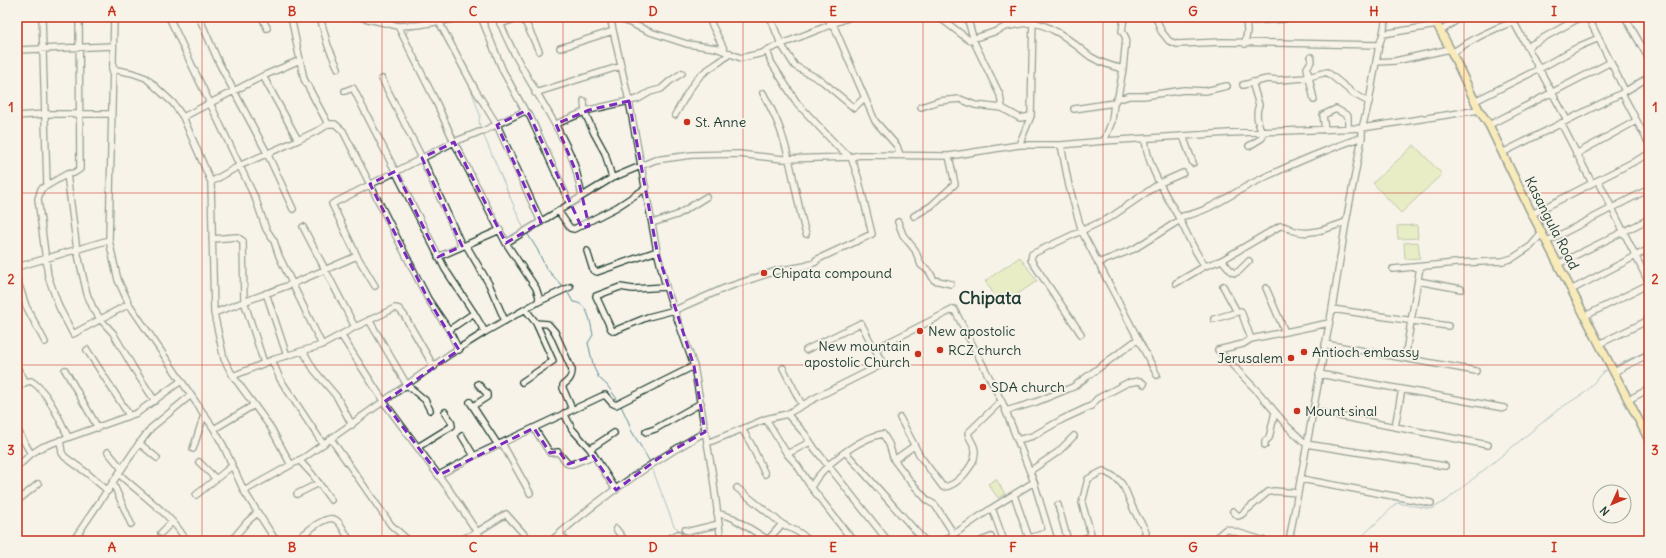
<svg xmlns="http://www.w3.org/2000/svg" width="1666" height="558" font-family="Delius,sans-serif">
	<rect width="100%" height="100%" fill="#f7f3e8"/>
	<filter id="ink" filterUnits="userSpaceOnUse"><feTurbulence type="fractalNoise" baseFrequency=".025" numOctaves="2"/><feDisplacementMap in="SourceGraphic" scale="8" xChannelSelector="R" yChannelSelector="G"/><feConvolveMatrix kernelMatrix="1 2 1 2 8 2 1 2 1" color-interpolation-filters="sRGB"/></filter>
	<g filter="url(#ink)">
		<!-- garden -->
		<path fill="#d5e79b" stroke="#7a9268" d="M1414,145L1442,174L1401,213L1373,183Z
			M1417,225L1418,238L1398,239L1397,226Z
			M1418,242L1420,258L1405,259L1404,243Z
			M1020,257L1037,281L1001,305L985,281Z
			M996,479L1005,494L998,498L988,484Z"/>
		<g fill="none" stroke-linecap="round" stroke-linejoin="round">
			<!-- stream -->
			<path stroke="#5a8c9c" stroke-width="1" d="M402,17L406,22
				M412,48L406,35L408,30L432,25
				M470,86L480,115L479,121L481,129
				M445,116L456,138
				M483,134L523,227
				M459,143L475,176
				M503,231L509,238
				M527,233L537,249L546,268L563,287
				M567,291L573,302C589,303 590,322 593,335L588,343L594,368L599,378L607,385L619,402
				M1615,366L1649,350
				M621,406L629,423L631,430L650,462
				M652,468L674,526L683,533L685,541
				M1394,505L1397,503L1432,509L1447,500L1559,409L1586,392L1601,374L1608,369
				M1357,541L1394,506"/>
			<!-- minor casing -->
			<g stroke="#1f3d34" stroke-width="8">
				<path id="minor" d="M42,17L47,186
					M79,17L80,169L74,173L67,174L41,189L38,199L48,276L59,307L73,334L129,304
					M114,17L109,240L114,263L118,280L129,304L214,429L223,445L244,491L276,541
					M169,17L256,200L266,229L274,241L279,256L322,345
					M199,17L219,63L267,153L293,209
					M262,17L267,28
					M320,17L328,46L338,68
					M360,17L398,26L418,25L466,17
					M481,17L503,71L525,111L529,114L570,204
					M498,17C516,67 551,109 572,158C577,170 579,184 582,196
					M523,17L539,51
					M610,17L629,101L657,251L666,287L694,366L713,477L721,541
					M617,17L650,32L687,44L716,48L741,58L763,53L767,50L850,17
					M708,17L725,51
					M770,17L781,44L795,66L822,81L854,108L864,98
					M825,17L833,24L875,121L897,146L900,155
					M939,17L969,40L997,31L1005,27L1032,22
					M967,17L975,44L1000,95L1002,108
					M1025,17C1034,23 1044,25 1053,30C1067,36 1078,48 1091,57C1101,63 1111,66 1123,69L1118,97L1123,98L1129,96H1143L1184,90L1205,91L1227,86
					M1156,17L1161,31L1169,41L1177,44L1222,42L1379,45L1369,102L1362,128V137L1346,222L1332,309L1289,541
					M1511,17L1567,120
					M1588,17L1625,91
					M1625,17L1649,59
					M1247,21L1284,19
					M439,22L476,91L497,125L541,222
					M500,24L520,17
					M1441,31L1461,17
					M1383,34L1437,25
					M1245,44L1247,32L1246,17
					M1379,45L1383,34L1386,17
					M1527,47L1581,17
					M560,48L613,31
					M17,50L113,46
					M1452,53C1470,40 1493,29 1513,22
					M1311,57L1312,60L1307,68L1314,100
					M300,60L304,79L328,124
					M1376,62L1395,61L1450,49
					M112,69L132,73L146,78L173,103L183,117L211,182L214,313L224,359L233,376L271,428L291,465
					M1123,69L1126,38L1122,31L1124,17
					M263,76L298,140
					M382,79L422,158L462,246
					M1243,85L1267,79L1279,80L1305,78L1327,72L1354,94L1369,102
					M345,91L353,88L445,269L474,313L485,332
					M1624,92L1649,77
					M535,93L621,66
					M763,93C770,106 777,119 781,132C793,165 796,201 806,234
					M584,101L585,113L594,133L605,153L612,178
					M1475,101L1539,69L1580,46L1599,38
					M921,107L939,101L960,99L975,105L1002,108L1020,118L1031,116
					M1074,109L1114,103L1118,97
					M675,115C683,102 689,87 700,76C709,67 721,63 730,53
					M17,116L45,114H111
					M183,117L263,76L300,60L291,17
					M1561,123L1592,183
					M556,124L589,110L638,99L650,92L661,89L670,81L682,73
					M1489,125L1611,62
					M1325,130L1323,115L1336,109L1348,116V129
					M483,131L525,111
					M1183,136L1193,163
					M1145,139C1148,171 1169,198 1183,226C1190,240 1196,254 1205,266L1222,260L1280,226C1287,225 1289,230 1295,231C1312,236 1330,227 1346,222
					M1104,141L1112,121L1114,103
					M1019,145L1031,116L1033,17
					M1061,145L1069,186L1082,232L1157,375
					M1249,146L1262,138L1263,133C1258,126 1255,114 1259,105L1252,82
					M1502,153L1622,93L1649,144
					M1576,154L1636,121
					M67,174L77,250L87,294L93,308L101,320L113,333L134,369L155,401
					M1598,180L1649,283
					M211,182L239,166L298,140L321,129L328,124H335L343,131L428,299L449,330L459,350
					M559,212L570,228L574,229L617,207L646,188
					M1532,214L1649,154
					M914,216L931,206L955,184L949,156
					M898,222L903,235L915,250L921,265L929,271L934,280L951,284
					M652,223L677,215L706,197
					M212,239L237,237L243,241L244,301L264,363
					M1546,242L1649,189
					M506,243L612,178L655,160L692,155L739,154L783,159L851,157L860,155L949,156L1019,145H1061L1104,141L1229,133L1362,128L1479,110
					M466,245L489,284L505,321
					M587,251L593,270L597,272L657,251
					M357,256L332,204L454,142L437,104L398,26
					M438,257L500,230
					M1222,260L1232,272L1235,273L1239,271L1249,261
					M1098,263L1134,249L1180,220L1183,216C1209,212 1232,193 1255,182C1289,165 1326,150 1362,137
					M1558,264L1649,219
					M17,267L109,240
					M1393,269L1456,263L1503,261L1513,258L1531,246L1542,233
					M17,279L26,306L45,342
					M1418,281L1461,289
					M1176,283L1205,266
					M1223,286L1237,312
					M666,287L633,289L620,287L596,296L611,329L614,331L648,317L675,310L725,288L776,271L805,266L816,262V260L872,234L858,177L851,157L839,148L797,103L771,62L767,50
					M1266,288L1285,332
					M1571,290L1649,249
					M266,293L287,356
					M538,302L570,287
					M1332,309L1448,326
					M526,310L536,323L548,324L555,332L572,370C572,378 568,381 563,385V388L572,409
					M214,313L292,284L357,256L375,286
					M1585,316L1649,284
					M1214,319L1241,311L1251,339
					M369,320L407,385L425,400L430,410
					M1329,323L1251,339L1243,344L1218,350L1259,393L1288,427L1306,444L1445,466
					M355,327L395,308L399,309L404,315L434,367
					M449,330L474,313
					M1081,334L1031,260L1032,254L1111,217L1160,183L1183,173
					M341,335L384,402L450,491L483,541
					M1325,344L1476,371
					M1599,344L1649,320
					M87,350L129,415
					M806,350L861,323L873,347L875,349
					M303,351L314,370L337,397L352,425
					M1405,358L1420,267
					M272,360L280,379L323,444
					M17,368L26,382L31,381C47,390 60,420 68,437
					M783,368L802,405
					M65,370L98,428
					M1614,372L1649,354
					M1319,374L1504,408
					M233,376L272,360L322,345L355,327L303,227
					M522,382L553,361L536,323
					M17,388L26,382
					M1628,400L1649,389
					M470,402L498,445
					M473,406L487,397V394L478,384
					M1006,411L1036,402L1073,387L1138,339
					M1313,411L1488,445
					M564,413L572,429L590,449L616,490
					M787,414L805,434L815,449L888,541
					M900,418L920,456L943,487C957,487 976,464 975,451C975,445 969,439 968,433L1001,401
					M766,419L787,454L797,465L811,487L846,532L855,541
					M1395,427L1402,389
					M534,428L550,453L558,452L568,464H572L593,456
					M17,429L31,454
					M214,429L254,405
					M1643,429L1649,426
					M646,432L655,429L701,403
					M462,436L474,456L476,455L602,396L605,395L612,403L616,405L694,366
					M331,439L391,525L409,541
					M60,440L62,453L65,457L87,473L108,491
					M1017,440L1033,436L1063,419L1091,406L1097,399L1127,383L1140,381L1144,384
					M139,443L157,458
					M502,443L530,493
					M707,443L742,429
					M1265,445V441L1269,438L1275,412
					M418,447L452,426L451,421L445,412
					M193,449L204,415
					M590,449L614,433
					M108,452L122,469
					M846,453C873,482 898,512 925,541
					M787,454L810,442
					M299,460L312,474L331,500
					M894,460L914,446
					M199,462L215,478
					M17,467L31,454L42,447L137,413L181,381
					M1030,471L1058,452L1074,436
					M119,474C139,493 175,517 186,541
					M765,474L751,444L742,429L766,419L787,414L817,397L883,364L875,349L954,309L1003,404L1034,482L1052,541
					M439,475L474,456
					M1301,479L1431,503
					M113,483L131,524
					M811,487C822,466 859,438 883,434L889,444L894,460L910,481L928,501L935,505L954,534
					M737,488L782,524L800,533L810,541
					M244,491L305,457L450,354L485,332L538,302L539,297L536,288L506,243L454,142L479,132
					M297,494L319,483
					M196,495L232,466
					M1014,495L1029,538
					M17,497L21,498L38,484
					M1058,505L1068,541
					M992,508L1004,541
					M1233,511L1238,516L1241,515L1268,492L1274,491L1298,493
					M717,513L733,518L770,541
					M616,529L625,541
					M685,530L690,531L719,524
					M161,533L172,522
					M560,533L566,541
					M768,540L782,524
					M73,541L136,448L151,428L191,395
					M231,541L247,522L257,513
					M296,541C303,535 326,513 336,520C342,524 346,535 350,541
					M459,541L477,532L506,514L530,541
					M551,541C598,499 650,463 705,432
					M664,541L678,534
					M944,541L992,508L1034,482
					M981,541L991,537
					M1020,541L1049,532
					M1078,541L1091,536
					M1093,541L1082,503L1088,479L1103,471C1129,482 1124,493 1136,514C1139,521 1144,525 1146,533L1140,541
					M1212,541L1226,529L1265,541"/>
			</g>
			<!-- major casing -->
			<g stroke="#1f3d34" stroke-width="10">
				<path id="major" d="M1433,17L1452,53L1479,110L1489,125L1532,214L1649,440"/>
			</g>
			<!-- minor -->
			<use href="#minor" stroke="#f7f3e8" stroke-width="5.5"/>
			<!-- major -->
			<use href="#major" stroke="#fbe080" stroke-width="7"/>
		</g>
	</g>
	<!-- marked area -->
	<path d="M0 0H1666V558H0ZM629,101L657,251L694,366L705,432L659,458L616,490L593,456L568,464L559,451L550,453L534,428L439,475L384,402L459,350L428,299L370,184L396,171L438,257L462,246L422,158L454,142L506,243L541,222L497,125L525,111L529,114L582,228L589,226L577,174L556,124L589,110Z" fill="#f7f3e8" fill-opacity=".55" fill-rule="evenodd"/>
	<path fill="none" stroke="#7b2cbf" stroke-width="3" stroke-dasharray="8 5" stroke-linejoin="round" d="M629,101L657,251L694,366L705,432L659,458L616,490L593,456L568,464L559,451L550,453L534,428L439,475L384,402L459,350L428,299L370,184L396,171L438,257L462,246L422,158L454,142L506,243L541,222L497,125L525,111L529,114L582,228L589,226L577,174L556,124L589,110Z"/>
	<!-- grid -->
	<path fill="none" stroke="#c8321e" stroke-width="1" stroke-opacity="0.55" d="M202,17V541M382,17V541M563,17V541M743,17V541M923,17V541M1103,17V541M1284,17V541M1464,17V541M17,193H1649M17,365H1649"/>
	<!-- markers -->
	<g fill="#c8321e" stroke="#f7f3e8" stroke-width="1.5">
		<circle cx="687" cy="122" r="4"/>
		<circle cx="764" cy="273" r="4"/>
		<circle cx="920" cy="331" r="4"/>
		<circle cx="940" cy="350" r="4"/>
		<circle cx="1304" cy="352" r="4"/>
		<circle cx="918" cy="354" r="4"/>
		<circle cx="1291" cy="358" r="4"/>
		<circle cx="983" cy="387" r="4"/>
		<circle cx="1297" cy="411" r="4"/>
	</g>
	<g text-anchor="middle" stroke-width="3.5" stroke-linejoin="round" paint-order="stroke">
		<!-- poi labels -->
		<g font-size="14" fill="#1f3d34" stroke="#f7f3e8" text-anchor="start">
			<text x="695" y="127">St. Anne</text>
			<text x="772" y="278">Chipata compound</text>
			<text x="928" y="336">New apostolic</text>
			<text x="910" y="351" text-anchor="end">New mountain<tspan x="910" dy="16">apostolic Church</tspan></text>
			<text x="948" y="355">RCZ church</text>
			<text x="1312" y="357">Antioch embassy</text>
			<text x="1283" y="363" text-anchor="end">Jerusalem</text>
			<text x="991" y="392">SDA church</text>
			<text x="1305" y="416">Mount sinal</text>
		</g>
		<!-- street labels -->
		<g font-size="14" fill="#1f3d34" stroke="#f7f3e8">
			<text transform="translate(1552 223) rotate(63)" y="5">Kasangula Road</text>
		</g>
		<!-- district labels -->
		<g font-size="18" font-weight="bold" fill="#1f3d34" stroke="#f7f3e8">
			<text x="990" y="304">Chipata</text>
		</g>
	</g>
	<!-- margin -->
	<rect width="1666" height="558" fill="none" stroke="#f7f3e8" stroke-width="44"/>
	<!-- north arrow -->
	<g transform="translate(1612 504) rotate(226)"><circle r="19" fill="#f7f3e8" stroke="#a1aaa0"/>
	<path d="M0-3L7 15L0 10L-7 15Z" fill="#c8321e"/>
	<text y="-6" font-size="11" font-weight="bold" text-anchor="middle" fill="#1f3d34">N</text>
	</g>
	<rect x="22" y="22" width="1622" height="514" fill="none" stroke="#c8321e" stroke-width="1.5"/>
	<g font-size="13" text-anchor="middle" font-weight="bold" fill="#c8321e">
		<text x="112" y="16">A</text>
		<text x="292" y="16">B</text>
		<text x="473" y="16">C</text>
		<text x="653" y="16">D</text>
		<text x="833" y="16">E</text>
		<text x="1013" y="16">F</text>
		<text x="1193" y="16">G</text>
		<text x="1374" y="16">H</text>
		<text x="1554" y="16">I</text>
		<text x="11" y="112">1</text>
		<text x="1655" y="112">1</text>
		<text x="11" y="284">2</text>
		<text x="1655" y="284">2</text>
		<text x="11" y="455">3</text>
		<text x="1655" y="455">3</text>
		<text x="112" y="552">A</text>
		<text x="292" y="552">B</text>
		<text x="473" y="552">C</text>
		<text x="653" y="552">D</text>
		<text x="833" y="552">E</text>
		<text x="1013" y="552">F</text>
		<text x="1193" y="552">G</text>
		<text x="1374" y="552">H</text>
		<text x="1554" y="552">I</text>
	</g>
</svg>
